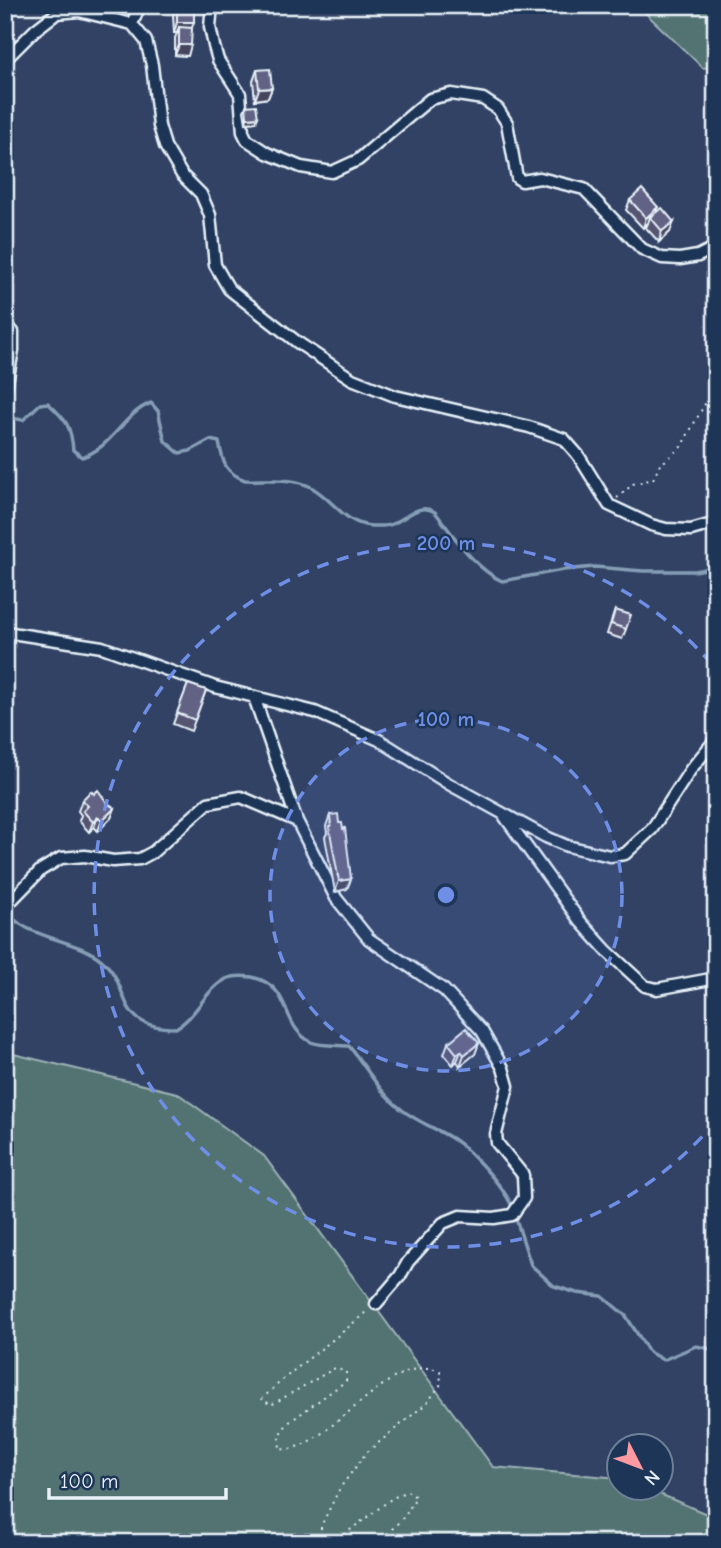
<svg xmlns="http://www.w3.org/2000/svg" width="721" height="1548" font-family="'Comic Neue',sans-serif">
	<rect width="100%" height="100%" fill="#324265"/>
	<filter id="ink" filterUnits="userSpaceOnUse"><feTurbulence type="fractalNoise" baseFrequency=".0143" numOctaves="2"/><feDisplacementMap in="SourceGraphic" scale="14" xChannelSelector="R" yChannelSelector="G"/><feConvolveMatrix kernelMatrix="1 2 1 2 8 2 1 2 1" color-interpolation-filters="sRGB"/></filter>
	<g filter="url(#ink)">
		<!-- green -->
		<path fill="#527373" stroke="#9db2b6" stroke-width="2" d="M637,5H716V66L703,68Z
			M5,1052L177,1093L264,1156L493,1467L619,1478L620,1488L648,1489L716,1518V1543H5Z"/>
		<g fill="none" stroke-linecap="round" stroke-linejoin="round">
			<!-- stream -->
			<path stroke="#869eb6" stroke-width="3.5" d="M5,417L23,420L40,404L48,403C66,420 71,425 73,450L82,457C112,448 123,414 151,403L158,411L165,441L179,453L190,451L210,440L219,442C223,462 224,472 245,480C265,481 290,477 309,486C332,497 343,524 371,526C378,526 386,527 392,524C408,518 418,502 435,512C454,536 474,568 502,581L563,570L595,567L643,571H695L716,567
				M5,786L8,791L5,821
				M6,909C20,937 74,939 99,958C135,985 110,1028 176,1028C197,1016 204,991 226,979C232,976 244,976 252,977C294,987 279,1025 311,1042C320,1046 338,1045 349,1046C366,1067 379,1092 401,1109C417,1122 436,1128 453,1139C471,1151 506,1189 513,1209
				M515,1216L531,1265L554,1286L577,1293L602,1296L626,1316L649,1352L663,1360L696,1346L716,1350"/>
			<!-- street casing -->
			<g stroke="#e8f1f8" stroke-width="15">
				<path id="street" d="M212,5L210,27L214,46L218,60L240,94L243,132L247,140L267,153L301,167L332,172L358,160L430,99L451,94L483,99L498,109L507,123L517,178L522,181L540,178L584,189L642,249L662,258L680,259L698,256L716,247
					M132,24L140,5
					M5,60L35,30L57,13L79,11L132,24L146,41L152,65L159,126L165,146L182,175L201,194L210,215L215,265L229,289L297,342L352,379L395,396L529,427L564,439L578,455L609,505L628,514L651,525L666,529L691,530L716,523
					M5,326L13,332V350L5,393
					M5,632L102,647L215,687L315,712L379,740L449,784L546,837L567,846L610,856L625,854L652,829L691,769L716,739
					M254,697L297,821L336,898L369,939L444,990L482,1031L503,1068L508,1086L496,1134L497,1143L523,1175L524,1198L512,1215L494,1218L460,1216L443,1223L408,1262L400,1276L376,1304
					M505,817L580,921L607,951L645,986L657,989L716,978
					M5,907L41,870L61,858L85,856L113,861L140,859L153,852L208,803L241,797L297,821"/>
			</g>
			<!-- path -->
			<path stroke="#e8f1f8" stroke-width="2" stroke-dasharray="2 5" stroke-linecap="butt" d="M617,498L633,484L653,479L660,465L681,447L716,384
				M321,1543V1526L340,1488L366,1453L427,1403L441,1384L440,1371C389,1349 326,1455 280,1449L279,1435L288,1423L346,1381V1372L335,1368L271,1405L262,1399C294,1367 333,1342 367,1311
				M333,1543L391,1499L407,1491L416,1497L405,1516L378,1543"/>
			<!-- street -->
			<use href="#street" stroke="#1d3557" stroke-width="10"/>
		</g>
		<!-- wall -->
		<path fill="#545472" stroke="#e8f1f8" stroke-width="2" d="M151,5H164V8Z
			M177,5L192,28L188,56L175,55V38L177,33H174L173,15Z
			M257,70L272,88L268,98L255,100L253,81Z
			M246,106L256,122L246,123L244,111Z
			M630,200L656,212L670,232L659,242L646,228L648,223L643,228L626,210Z
			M615,610L626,629L622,639L607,634Z
			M188,684L206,690L191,731L173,724Z
			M94,794L115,808L111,818L98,831L94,827L89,832L79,821L81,815L78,811L82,800Z
			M330,815L339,823L343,829L351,879L347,889L335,892L325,837L327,833L326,826Z
			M448,1043H479L475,1054L460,1066L457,1061L453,1065L444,1054Z"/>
		<!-- shaded-wall -->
		<path fill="#45455d" stroke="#e8f1f8" stroke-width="2" d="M177,22H194L190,33L179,27L177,33H174Z
			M179,45H191L188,56L175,55Z
			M272,88L268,98L255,100L259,89Z
			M258,117L256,122L246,123L247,118Z
			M658,207L654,218L650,217L648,223L643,228L646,218Z
			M674,222L670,232L659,242L662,231Z
			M115,808L111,818L98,831L102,820Z
			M98,817L94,827L89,832L93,822Z
			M351,879L347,889L335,892L339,881Z
			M479,1043L475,1054L460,1066L464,1055Z
			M461,1051L457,1061L453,1065L457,1054Z"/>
		<!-- building -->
		<path fill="#626285" stroke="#e8f1f8" stroke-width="2" d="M177,5H194V22H177Z
			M179,27L192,28L191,45H179Z
			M270,69L272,88L259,89L257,70Z
			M256,105L258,117L247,118L246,106Z
			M642,189L658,207L646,218L630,200Z
			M662,208L674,222L662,231L650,217Z
			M615,610L631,615L626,629L611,624Z
			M188,684L206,690L195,720L177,713Z
			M98,790L108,804L115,808L102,820L98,817L93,822L83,811L88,806L82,800L91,791L94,794Z
			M338,814L339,823H342L343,829L345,828L351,879L339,881L329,827L331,826L330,815Z
			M466,1028L479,1043L464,1055L461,1051L457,1054L448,1043Z"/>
	</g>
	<!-- distance rings -->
	<circle cx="446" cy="895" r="176" fill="#6e8fe5" fill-opacity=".12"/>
	<g fill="none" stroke="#6e8fe5" stroke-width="3.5" stroke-dasharray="12 9">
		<circle cx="446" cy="895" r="176"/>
		<path d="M716 1121A352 352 0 1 1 716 669"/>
	</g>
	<circle cx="446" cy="895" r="10" fill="#6e8fe5" stroke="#1d3557" stroke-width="3.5"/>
	<g font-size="21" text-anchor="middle" font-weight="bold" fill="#6e8fe5" stroke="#1d3557" stroke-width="5" stroke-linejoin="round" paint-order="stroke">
		<text x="446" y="550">200 m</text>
		<text x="446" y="726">100 m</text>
	</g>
	<!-- margin -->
	<rect width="721" height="1548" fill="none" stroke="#1d3557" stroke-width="28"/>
	<rect x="14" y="14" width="693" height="1520" fill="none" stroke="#e8f1f8" stroke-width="2.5" filter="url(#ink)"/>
	<!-- north arrow -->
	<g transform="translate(640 1467) rotate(132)"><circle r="33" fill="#1d3557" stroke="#6e8097" stroke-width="2"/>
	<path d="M0-5L12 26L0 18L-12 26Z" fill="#ff9aa2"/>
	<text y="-10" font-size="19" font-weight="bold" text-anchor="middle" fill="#e8f1f8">N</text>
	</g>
	<!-- scale -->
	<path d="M49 1488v10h177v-10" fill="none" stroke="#e8f1f8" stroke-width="3.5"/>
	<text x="60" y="1488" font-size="21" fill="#e8f1f8" stroke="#1d3557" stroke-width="5" paint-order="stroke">100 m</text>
</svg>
